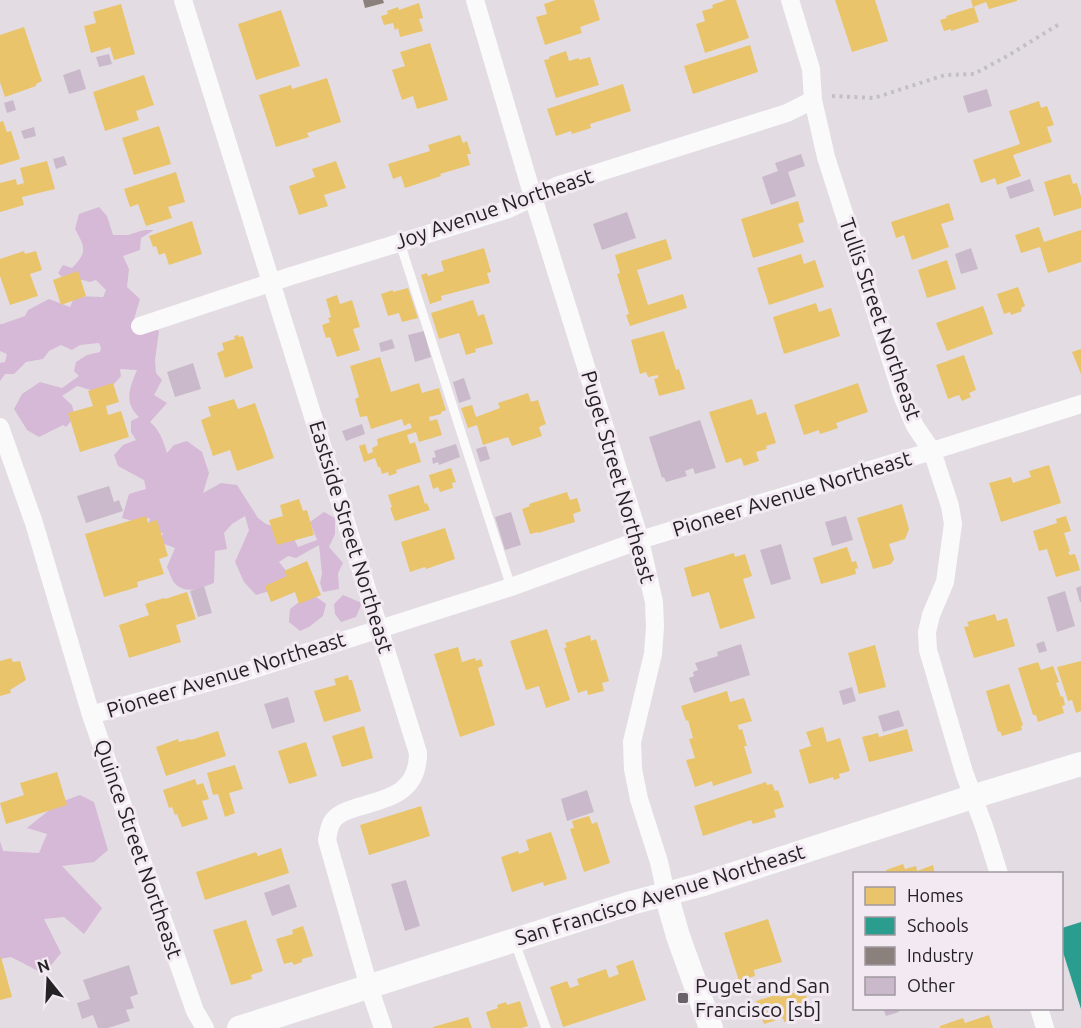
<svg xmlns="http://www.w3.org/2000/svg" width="1081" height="1028" font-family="Ubuntu,sans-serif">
	<rect width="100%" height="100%" fill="#e3dde3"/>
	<!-- green -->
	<path fill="#d5b9d6" d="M99,207L107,216L113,235H128L144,230H154L141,238L140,250L123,256L129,269L127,287L140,299L134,319L159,331L155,360L156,373L162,380L154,395L167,403L150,422C160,430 163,441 167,453L174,445L187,441L202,452L209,473L203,493L221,483L237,485L258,518L266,524L291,532L298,547L317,540L310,522L324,512L335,518V534L329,547L343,563L338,573L339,589L323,592L320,583L322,574L319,545L296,558L288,556L279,562L291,577L283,587L256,595L244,582L235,562L249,530L245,516L232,524L224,533L227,549L215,551L214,583C201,588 183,596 173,581C171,577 169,572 167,567L175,548L159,542L163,533L147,530L150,518L136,522L122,518L129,494L146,489L144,480L118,466L114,455L123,445L136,440L131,432V421L139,417C123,402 130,387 137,370L120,369L121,376C104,396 101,393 77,386L62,396L72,405L75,417L66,427L63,425L39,437L27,430L14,409L22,394L40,382L62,388L79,376L74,371L76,362L87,355L100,352L101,348L99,343L80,345L72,350L61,345L49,351L43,359L26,362L14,374H5L0,381V363L5,362L7,354L0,351V324H2L25,316L28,310L49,299L70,307L75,296L103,297L106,290L96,280L90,282L75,278L69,284L58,273L63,265L72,268C88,252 85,247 75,229L79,214Z
		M312,594L326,604L323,616L309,627L300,631L289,622L290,609L303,599Z
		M343,595L362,603L356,617L341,622L335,614L334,604Z
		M80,795L94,802L108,850L94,862L62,866L102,908L84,934L64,917L44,919L61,953L44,974L11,957L0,959V841L3,851L39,853L47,834L27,828L58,803Z"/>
	<!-- homes -->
	<path fill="#e9c46a" d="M556,0H594L600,20L580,27L582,33L545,45L536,17L547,14L544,4Z
		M726,0H736L749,38L705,53L696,24L705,21L702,11L713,8L712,5Z
		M835,0H875L888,41L852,52Z
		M971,0H1017V1L989,9L986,2L973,7Z
		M419,3L423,18L419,19L423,31L400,37L398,28L395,30L393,23L384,25L381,16L388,14L387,11L398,7L399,10Z
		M121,4L135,54L114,60L110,47L91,53L84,26L96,23L93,12Z
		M974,7L979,22L951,31V29L944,31L940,20L947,18L946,16Z
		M281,10L300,66L256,80L238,24Z
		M24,27L42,81L36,84V86L5,97L0,82V35Z
		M430,43L448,100L417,109L413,96L402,100L392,70L405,66L400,52Z
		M750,45L758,72L693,94L684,66Z
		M566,51L569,61L579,58V60L590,57L599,85L556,98L544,60L549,59V57Z
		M144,75L154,105L136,111L139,120L105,131L93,92Z
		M327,78L341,122L307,133L309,137L276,147L259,95L291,85L292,89Z
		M623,84L631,111L590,124L591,128L572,134L571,131L556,136L547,109Z
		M1039,101L1041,108L1047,106L1054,125L1047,127L1052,142L1013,155L1021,176L997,185L995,178L981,183L973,160L1020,144L1009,111Z
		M3,121L7,132L11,131L20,159L0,165V122Z
		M159,126L171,164L134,175L122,138Z
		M460,135L463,143L467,141L471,154H467L470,165L440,174L441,176L405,188L401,176L393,179L388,164L430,151L428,145Z
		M47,161L55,189L22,197L24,205L0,212V183L16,179L17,185L24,183L20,168Z
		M336,161L346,188L324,195L328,206L299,215L289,186L315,177L312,169Z
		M176,172L185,202L168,207L172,218L146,226L138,204L130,207L124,189Z
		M1070,174L1073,184L1077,183L1081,197V208L1054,216L1044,182Z
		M798,201L804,222L798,224L804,242L753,258L741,219Z
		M949,203L954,220L941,224L949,247L912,260L904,235L896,238L891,222Z
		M192,221L202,254L169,265L165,253L159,255L156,246L153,247L149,236Z
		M1039,227L1044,242L1081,230V262L1048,273L1040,247L1021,253L1015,235Z
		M666,239L672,259L637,270L648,305L683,294L687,308L630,326L626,315L629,314L617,274L620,273L615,255Z
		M484,248L491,272L487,273L490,283L441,296L442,300L430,304L421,275L427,273L428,276L444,271L441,261Z
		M24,251L25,254L36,251L42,270L30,274L38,296L10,305L0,276V259Z
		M801,254L804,264L815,260L824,287L769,305L757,268Z
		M947,260L956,289L927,298L918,270Z
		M78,271L86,296L61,305L53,280Z
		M1018,287L1025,306L1021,308L1022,311L1011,315L1010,312L1004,314L997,294Z
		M408,288L418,318L402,322L399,313L388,316L381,294L393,290V292Z
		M337,295L340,304L352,300L360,327L353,329L360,350L337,357L330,337L326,338L322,325L330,322L328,318L331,317L326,299Z
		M473,300L478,316L484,314L493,344L475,349L476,352L466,355L459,333L439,339L431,313Z
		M816,303L819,312L831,308L840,336L784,354L773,317Z
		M983,306L993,334L947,351L936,323Z
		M664,331L676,370L679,369L685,389L659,396L654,379L658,378V375L648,377L646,372L640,374L631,340Z
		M238,335L239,337L243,336L253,368L225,378L217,353L224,350L222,343L235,339L234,336Z
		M1081,349V374L1072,352Z
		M964,355L976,390L969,393L971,397L962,401L959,395L948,399L936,365Z
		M380,357L391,392L419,383L422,393L439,388L446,410L441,412V414L429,417L430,421L437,419L442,435L419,442L416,432L407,435L410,444L415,442L421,462L396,470L397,473L389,476L388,472L382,474L380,467H378L375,458L364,462L359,446L365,444L368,454L373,452L372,448L378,445L377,439L412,428L410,423L404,426L402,419L371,429L367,416L360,417L355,399L359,397L350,366Z
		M113,383L119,402L106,406L108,415L121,411L129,437L80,452L68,413L93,406L88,391Z
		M858,383L868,412L836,423L838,428L820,434L819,430L804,435L794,405Z
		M528,393L531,402L538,400L546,424L539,427L542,436L512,446L508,437L483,445L477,425L468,428L461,408L472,405L476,417L500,408L498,403Z
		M234,399L238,409L255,403L274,458L237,471L230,450L213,456L201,420L211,416L208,407Z
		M752,399L757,415L766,412L776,443L766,446L767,449L756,452L759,461L744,466L741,458L726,463L709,412Z
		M1049,465L1061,503L1001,522L989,483L1011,477L1013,483L1031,477L1029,471Z
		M451,468L456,482L452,483L453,488L440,492L438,487L433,489L429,475Z
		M419,485L425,504L427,503L430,510L395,521L390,508L392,507L388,495Z
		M567,492L570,500L577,498L581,511L573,514L575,522L538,533V532L530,534L522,509L530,506L529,504Z
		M299,499L303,511L307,510L314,535L277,545L269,520L283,516L280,505Z
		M902,504L909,529L905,539L889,544L894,559L891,564L873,569L857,518Z
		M146,516L148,523L157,520L168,556L159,559L164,574L137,582L138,587L104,597L85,534Z
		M1066,516L1071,531L1064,533L1070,551L1068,552L1070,555L1075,554L1080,570L1056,577L1047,549L1039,551L1033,531L1057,523L1056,519Z
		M445,528L455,559L426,569L425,567L410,572L401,542Z
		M847,547L852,562L856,561L858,568L855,569L856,574L821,584L813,558Z
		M734,553L735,557L745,554L752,576L743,579L755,618L720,629L709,592L692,597L684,568Z
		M307,561L321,595L299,604L295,592L271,602L265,586L287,576L284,571Z
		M187,592L196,619L176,625L181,642L129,658L119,625L149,615L145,604L164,598L165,599Z
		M995,614L997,621L1007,618L1015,646L974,658L964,627L969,626L967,622Z
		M547,629L570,700L546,708L539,686L526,690L510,641Z
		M590,635L591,641L596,639L609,681L602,683L604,691L588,695L587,690L578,693L564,648L567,647L565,643Z
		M875,645L886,687L859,694L848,653Z
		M458,647L462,662L475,658L476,661L481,659L483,666L478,668L495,725L460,737L434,654Z
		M11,658L13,662L20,661L26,680L10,690L11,693L0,696V661Z
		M1081,661V711L1076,713L1072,700L1068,701L1057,667Z
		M1038,662L1041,670L1053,666L1059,682L1056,683L1061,697L1063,696L1065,705L1062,706L1064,713L1038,722L1036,715H1033L1018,668Z
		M348,675L349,680H352L361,711L324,722L314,691L336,685L334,679Z
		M1009,684L1023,725L1021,726L1022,730L1002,736L1000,731L998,732L986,691Z
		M727,691L730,702L744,698L752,721L738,725L739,730L742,729L747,746H744L752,773L713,786L712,781L695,787L686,760L695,758L689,739L693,738L688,720L686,721L681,706Z
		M364,726L373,758L342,767L332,736Z
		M823,727L827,742L840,738L850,771L839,774L840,778L834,780L833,777L809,784L799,750L811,746L806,732Z
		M907,729L913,751L869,762L862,737L878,733L879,737Z
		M218,731L226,756L166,776L156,747L178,739L179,742L190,739L191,740Z
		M306,742L317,776L289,784L278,751Z
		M235,765L243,789L229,793L235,813L225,817L218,794L213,795L207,773Z
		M57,772L67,805L6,824L0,803L24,795L20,783Z
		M195,779L197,785L203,783L209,799L202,801L208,819L182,827L177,814L175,815L172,807L169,808L163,790Z
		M766,782L767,785L772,784L775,791L778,790L784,807L774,810L776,817L753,824L751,820L703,836L694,806Z
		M421,806L430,836L369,855L360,825Z
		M589,816L592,824L597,822L610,863L584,872L570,829L574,828L572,821Z
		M551,832L567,879L544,886L543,882L512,892L501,857L518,851L519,854L529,850L526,840Z
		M281,848L289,873L205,900L196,872L256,852L258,856Z
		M903,864L905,869L916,866L917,871L933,865L935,874H887L886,870Z
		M768,919L782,962L754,970L755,976L739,981L724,933Z
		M246,920L263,971L251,975L252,979L231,985L213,930Z
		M303,926L313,956L302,959V962L294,965L292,962L284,964L276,939L293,934L292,930Z
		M1,957L12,997L0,1000V958Z
		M633,960L646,1000L563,1027L550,987L567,981L570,988L579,985L577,979L606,969L609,978L619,974L616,966Z
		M804,989L812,1013L784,1022L783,1018L764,1024L756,1001L779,994L780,997Z
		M520,1001L528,1026L522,1028H491L486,1012L498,1008L497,1005L506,1002L507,1005Z
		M989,1015L993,1028H940V1026L963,1018L965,1023Z
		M468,1017L472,1028H433V1027Z"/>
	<!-- schools -->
	<path fill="#2a9d8f" d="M1081,922V1009L1062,949V928Z"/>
	<!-- industry -->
	<path fill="#8a817c" d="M363,0H383L384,3L365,8Z"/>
	<!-- building -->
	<path fill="#cab9ca" d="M109,54L112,64L99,67L96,57Z
		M80,69L86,89L69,94L63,75Z
		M987,89L992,106L968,113L963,96Z
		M13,100L16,110L7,113L4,103Z
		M34,127L36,136L24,139L21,131Z
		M801,154L805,166L788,172L796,196L771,205L762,177L778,171L775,163Z
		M64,156L67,165L56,169L53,159Z
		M1030,179L1034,191L1010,199L1006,187Z
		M627,212L636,238L602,250L593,224Z
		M971,248L978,269L961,274L955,254Z
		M424,331L431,357L415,362L408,335Z
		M392,339L395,348L381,352L379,343Z
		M193,363L201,389L175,397L167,372Z
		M464,378L471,399L459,403L453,382Z
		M700,420L716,468L695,474L693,468L685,471L687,476L666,482L664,477L662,478L649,437Z
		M362,424L365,434L346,441L342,431Z
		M456,444L460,457L439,465L438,462L433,464L432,458L436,457L434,451Z
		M486,446L490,459L480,462L476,449Z
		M109,486L114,502L119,500L123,511L86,523L77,496Z
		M511,512L521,545L505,550L495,517Z
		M846,516L853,540L832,546L825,522Z
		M781,544L791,579L771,585L760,550Z
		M204,586L212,613L198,617L190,591Z
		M1081,586V602H1080L1076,588Z
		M1065,591L1075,626L1057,632L1047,597Z
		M1044,641L1047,651L1039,653L1036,644Z
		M741,644L750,675L694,693L689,678L694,676L693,672L698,670L695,663L718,656L717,652Z
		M852,687L856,701L843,705L839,691Z
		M288,697L295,722L272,729L264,704Z
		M899,710L904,726L883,732L878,716Z
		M587,790L594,812L567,821L561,799Z
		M406,880L420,926L405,931L391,884Z
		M289,884L297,907L272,916L264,893Z
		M129,965L138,994L130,997L134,1008L126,1010L130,1021L108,1028H98L93,1015L82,1019L77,1003L90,999L83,980Z
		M883,1008H898L899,1012L886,1016Z"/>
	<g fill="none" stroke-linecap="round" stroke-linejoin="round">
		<!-- path -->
		<path stroke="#c2c0c2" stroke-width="4" stroke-dasharray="3 4.5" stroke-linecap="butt" d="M832,96L874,98L945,75L974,74L1009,55L1061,23"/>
		<!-- lane -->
		<path stroke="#fbfafb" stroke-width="9" d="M400,243L511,587
			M514,940L546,1028"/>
		<!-- street -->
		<path stroke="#fbfafb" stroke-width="18" d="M183,0L418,753C418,794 387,798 355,808C346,811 337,814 332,822C329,827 328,834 327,840L369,987L383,1028
			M475,0L533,197L640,540L654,602L655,627L653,654L632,742L633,769L639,799L659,862L666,894
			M790,0L811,69L813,100L826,157L903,398L915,426L932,451L950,506L953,524L945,582L931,615L927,632L928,650L964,772L985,829L999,874
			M140,326L291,276L506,210L559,185L787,113L813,100
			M0,427L34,523L91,715L195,1011L205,1028
			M91,715L245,672L511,587L640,540L932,451L1081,404
			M1039,1008L1045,1028"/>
		<!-- secondary -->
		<path stroke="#fbfafb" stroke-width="24" d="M666,894L678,936L711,1028
			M239,1028L631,903L700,885L972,797L1081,764"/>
	</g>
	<!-- markers -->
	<rect fill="#686368" stroke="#f2e9f2" stroke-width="2" x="677" y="992" width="12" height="12" rx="3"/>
	<g text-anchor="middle" stroke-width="6" stroke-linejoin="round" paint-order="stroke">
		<!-- street labels -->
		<g font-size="21" fill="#252225" stroke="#f2e9f2">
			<text transform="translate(494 209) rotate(-19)" y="7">Joy Avenue Northeast</text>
			<text transform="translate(880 319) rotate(71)" y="7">Tullis Street Northeast</text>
			<text transform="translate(618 477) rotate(74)" y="7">Puget Street Northeast</text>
			<text transform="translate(792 494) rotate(-17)" y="7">Pioneer Avenue Northeast</text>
			<text transform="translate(351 537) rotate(73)" y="7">Eastside Street Northeast</text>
			<text transform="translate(226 675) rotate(-17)" y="7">Pioneer Avenue Northeast</text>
			<text transform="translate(138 849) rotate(71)" y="7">Quince Street Northeast</text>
			<text transform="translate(660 895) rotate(-17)" y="7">San Francisco Avenue Northeast</text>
		</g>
		<!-- poi labels -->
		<g font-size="21" fill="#252225" stroke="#f2e9f2" text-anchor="start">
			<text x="695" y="993">Puget and San<tspan x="695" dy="24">Francisco [sb]</tspan></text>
		</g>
	</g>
	<!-- legend -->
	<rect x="853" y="872" width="210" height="138" fill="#f2e9f2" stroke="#a099a0" stroke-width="1.5"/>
	<rect x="865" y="887" width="30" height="18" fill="#e9c46a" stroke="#a099a0" stroke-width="1.5"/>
	<text x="907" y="902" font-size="18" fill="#252225">Homes</text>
	<rect x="865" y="917" width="30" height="18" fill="#2a9d8f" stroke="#a099a0" stroke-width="1.5"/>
	<text x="907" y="932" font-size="18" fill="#252225">Schools</text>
	<rect x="865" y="947" width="30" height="18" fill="#8a817c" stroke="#a099a0" stroke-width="1.5"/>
	<text x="907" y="962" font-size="18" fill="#252225">Industry</text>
	<rect x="865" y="977" width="30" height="18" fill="#cab9ca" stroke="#a099a0" stroke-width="1.5"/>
	<text x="907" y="992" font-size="18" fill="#252225">Other</text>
	<!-- north arrow -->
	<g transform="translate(48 980) rotate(342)" stroke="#f2e9f2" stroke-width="4.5" paint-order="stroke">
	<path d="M0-4.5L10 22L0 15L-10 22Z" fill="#252225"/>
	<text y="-9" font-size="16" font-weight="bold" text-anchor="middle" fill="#252225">N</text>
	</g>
</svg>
